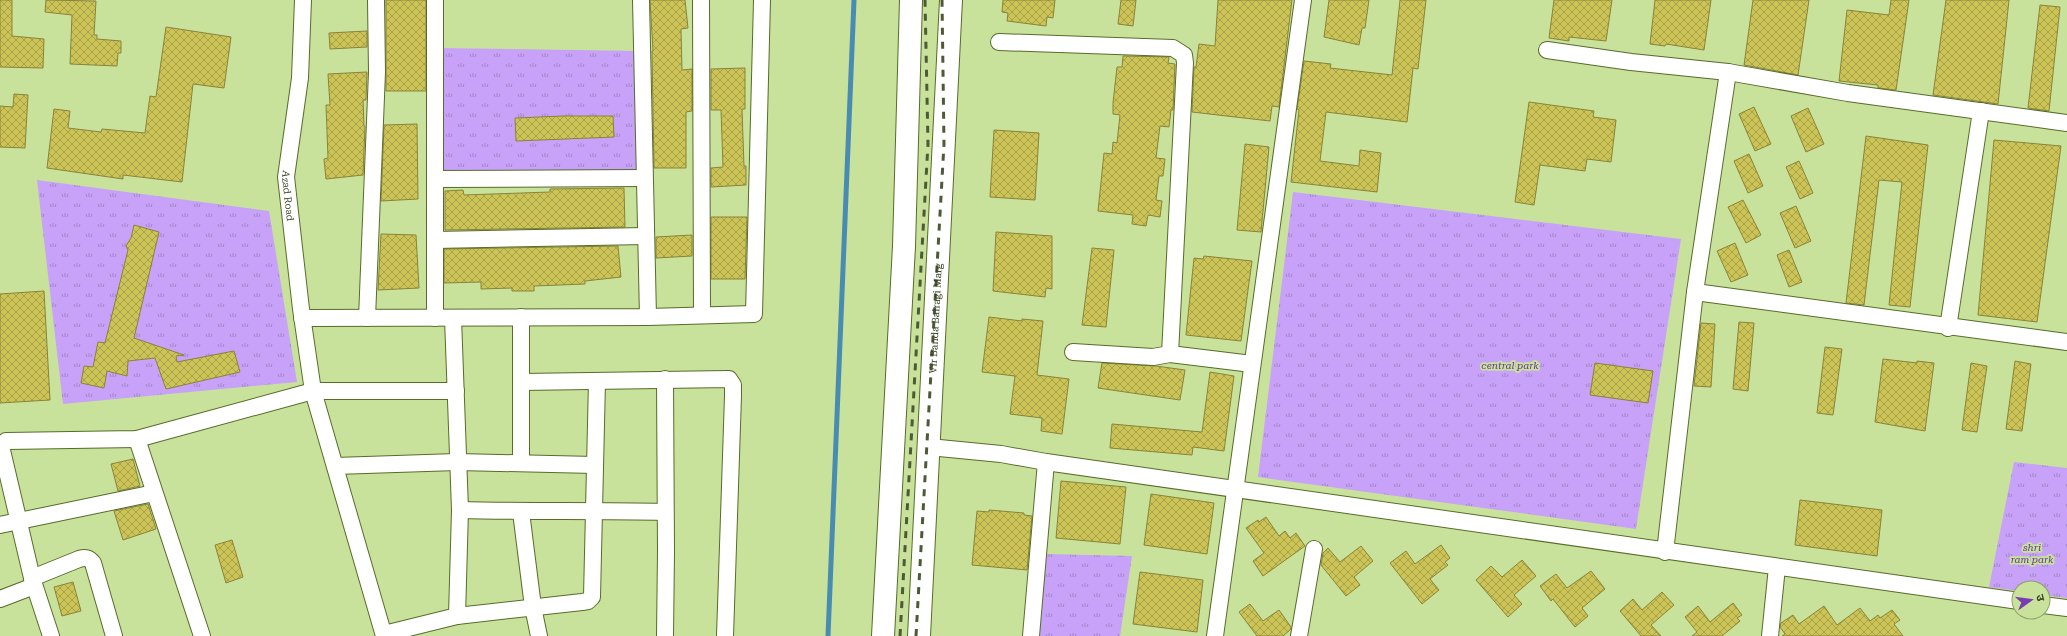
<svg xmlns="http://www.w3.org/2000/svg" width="2067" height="636" font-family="'Roboto Serif','Noto Sans Devanagari',serif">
	<defs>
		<pattern id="park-tufts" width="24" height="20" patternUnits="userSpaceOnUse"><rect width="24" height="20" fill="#c8a1f8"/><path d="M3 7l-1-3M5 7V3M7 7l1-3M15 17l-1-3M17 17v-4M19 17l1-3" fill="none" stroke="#a385c8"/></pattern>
		<pattern id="building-cross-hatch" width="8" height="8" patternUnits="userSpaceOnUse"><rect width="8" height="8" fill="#cdc458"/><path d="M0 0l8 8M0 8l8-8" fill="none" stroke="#a7a148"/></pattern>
	</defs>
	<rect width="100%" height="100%" fill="#c8e29b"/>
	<!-- park -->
	<path fill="url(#park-tufts)" d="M438,48L639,51L642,172L440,173Z
		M37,180L269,211L297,382L63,404Z
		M1293,192L1681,239L1636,529L1258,477Z
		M2014,462L2067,468V598L2043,595V588H2019V591L1989,587Z
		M1046,554L1132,556L1120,636H1036Z"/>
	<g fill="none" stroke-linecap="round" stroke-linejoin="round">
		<!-- stream -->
		<path stroke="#4a8bb1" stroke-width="5" d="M828,636L854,0"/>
	</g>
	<!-- building -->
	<path fill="url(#building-cross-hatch)" stroke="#8a8339" d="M0,0H12V36L44,39L43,68L0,67Z
		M46,0L96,1L94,35H97V39L121,41V53H118L117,66L70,64L72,15L45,12Z
		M386,0H426V91H386Z
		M650,0H685L688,28L681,29L682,70L692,69V111L686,112V168H654L652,51H653Z
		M1003,0H1055L1053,18L1047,17L1046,26L1007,21L1008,13L1002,12Z
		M1121,0H1136L1133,26L1118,24Z
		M1218,0H1292L1279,107L1272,106L1270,121L1192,112L1194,67H1196L1199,44L1215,46Z
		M1329,0H1369L1365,28H1362L1359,45L1324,37Z
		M1400,0H1426L1418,69L1413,68L1407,122L1326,112L1320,161L1359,166L1360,150L1381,153L1377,192L1291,182L1299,110L1297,109L1304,61L1331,64L1330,68L1392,75Z
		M1554,0H1612L1606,41L1569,37V41L1549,38Z
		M1655,0H1711L1704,50L1666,44L1665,46L1650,44Z
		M1753,0H1809L1798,75L1744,65Z
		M1891,0H1909L1896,90L1878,88V85L1839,81L1847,10L1889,15Z
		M1946,0H2009L1998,104L1933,95Z
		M2040,5L2060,7L2049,111L2028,108Z
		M166,27L231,37L224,88L193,84L182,182L123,175V179L47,168L54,109L70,111L68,128L101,132L102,129L145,133L150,96L156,97Z
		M367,31V47L330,49L329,33Z
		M1123,56L1169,57L1168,63L1175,64L1173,110H1171L1169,127L1160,126L1156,158L1165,159L1163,176H1159L1156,200L1162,201L1160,217L1148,215L1146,226L1132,224L1133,215L1098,211L1104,153L1112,154L1113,142L1117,143L1120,115L1113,114V103L1117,67H1122Z
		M745,68V109H742L744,166H746V185L711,187V168L723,167L721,110H711V69Z
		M367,72L366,100H363L364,126H365L363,175L326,179L324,159L328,158L326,105H330L328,74Z
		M14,94L28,95L25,148L0,147V106L13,107Z
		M1529,102L1594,111L1593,117L1616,120L1611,162L1587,159L1585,171L1540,165L1534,205L1515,202Z
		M1754,107L1771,144L1755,151L1739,114Z
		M1808,108L1824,144L1806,152L1791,116Z
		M563,116H613L614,137L516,141L515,118Z
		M417,124L418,199L381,201L384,125Z
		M994,130L1039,133L1035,200L990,197Z
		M1866,136L1928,145L1910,307L1889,305L1902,182L1879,180L1864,305L1846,303Z
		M1994,140L2061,146L2037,322L1978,315Z
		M1245,144L1269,147L1261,232L1237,230Z
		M1749,154L1763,186L1748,193L1734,161Z
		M1799,161L1813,193L1800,199L1786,167Z
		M624,188L625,227L445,230V191L463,190L464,195L550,192V189Z
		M1743,200L1761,235L1746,243L1728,207Z
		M1796,206L1811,241L1795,248L1780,213Z
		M711,217H747L745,279H711Z
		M134,225L159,232L134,338L184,355L176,356L177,362L234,351L240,372L166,389L155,358L128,361L127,376L107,371L104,388L81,383L84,366L93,367L98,342L105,343L128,250L126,246L131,238Z
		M996,232L1052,236V289L1046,288L1045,297L993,291Z
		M381,234L416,235L419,288L378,290Z
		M692,235V256L656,258V237Z
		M1735,243L1748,275L1731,282L1717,251Z
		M618,246L621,277L585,281V284L534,286V291H512V288L481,289V282L444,283V249Z
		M1092,248L1114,250L1106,327L1082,325Z
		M1789,250L1802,282L1789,287L1777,255Z
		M1204,256L1252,261L1241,341L1186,335L1194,258L1203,259Z
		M44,291L50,400L0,403V294Z
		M989,317L1022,321V319L1043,321L1037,375L1069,379L1062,434L1041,431L1042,418L1010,414L1015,376L982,372Z
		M1739,322L1754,323L1748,391L1733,389Z
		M1701,323L1715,324L1711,387L1694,386Z
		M1825,347L1842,349L1833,415L1817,413Z
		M1883,359L1917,363V361L1934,363L1925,431L1875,422Z
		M2015,361L2031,364L2022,431L2006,429Z
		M1102,363L1156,366L1185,370L1180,400L1098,388Z
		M1595,363L1653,371L1648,403L1590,395Z
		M1971,363L1987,366L1977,432L1962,430Z
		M1210,372L1234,376L1224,451L1193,447L1192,455L1110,448L1112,424L1202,432Z
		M133,459L140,486L118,491L111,464Z
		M1061,481L1126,487L1120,544L1056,538Z
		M1151,494L1214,503L1207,554L1144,545Z
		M1800,500L1882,510L1877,556L1795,545Z
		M148,504L156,529L123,540L114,511Z
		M989,510L1024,513V515L1032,516L1027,570L972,565L977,511L989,512Z
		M1266,517L1279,536L1285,531L1290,538L1296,533L1305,546L1263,576L1253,561L1264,553L1246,528L1258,520L1259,522Z
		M232,540L243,577L226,583L215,545Z
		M1441,545L1450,558L1445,562L1448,565L1430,579L1439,590L1422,604L1390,563L1406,551L1415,564Z
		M1361,546L1373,561L1354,577L1360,585L1346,596L1321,565L1323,553L1328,548L1340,562Z
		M1522,560L1536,576L1514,595L1522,604L1508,617L1476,580L1491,566L1502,577Z
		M1591,571L1605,589L1582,608L1588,616L1575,627L1553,599L1551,601L1540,586L1556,574L1567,588Z
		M1140,572L1203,580L1197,632L1133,624Z
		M73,582L81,611L62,616L54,587Z
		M1662,592L1674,605L1651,625L1661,636H1641L1620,611L1633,599L1642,610Z
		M1733,603L1742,615L1737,618L1740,621L1722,636H1692L1697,632L1685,617L1698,606L1710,622Z
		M1250,604L1263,621L1279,610L1291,627L1290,630L1283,636H1257L1239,612Z
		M1824,606L1837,625L1860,608L1870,621L1878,615L1880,618L1892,610L1900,620L1894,624L1903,636H1782L1785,634L1780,627L1781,623L1793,615L1799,624Z"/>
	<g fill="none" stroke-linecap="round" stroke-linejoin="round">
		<!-- street casing -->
		<g stroke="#576c29" stroke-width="18">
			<g id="street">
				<path id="s1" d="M303,0L300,78L286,177L301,309L313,391L384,636"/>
				<path d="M435,0V318"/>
				<path d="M641,0L648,317"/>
				<path d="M701,0L702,314"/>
				<path d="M999,42L1173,48L1184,55L1185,63L1170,354"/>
				<path d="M1547,50L1631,62L1728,72L1848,93L2067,123"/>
				<path d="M435,179L644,178"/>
				<path d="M435,240L646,236"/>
				<path d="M1695,292L2067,342"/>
				<path d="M521,317V463"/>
				<path d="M302,318L648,317L754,314L762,0"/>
				<path d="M367,318L377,72L376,0"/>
				<path d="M453,318L460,510L457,616L582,602L588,601L592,597L597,381"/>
				<path d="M1948,328L1981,111"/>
				<path d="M1073,352L1153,357L1170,354L1252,364"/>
				<path d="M521,382L729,379L733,385V396L725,636"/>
				<path d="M137,439L202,636"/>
				<path d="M929,447L1001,454L1046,462L1031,636"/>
				<path d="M1046,462L2019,601"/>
				<path d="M335,466L457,462L595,465"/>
				<path d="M460,510C528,512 596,510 665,512"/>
				<path d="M521,512L533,607L539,636"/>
				<path d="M0,525L154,493"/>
				<path d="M1665,552L1695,292L1728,72"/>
				<path d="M32,578L79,559C86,557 89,558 93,563L114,636"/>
				<path d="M0,599L34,586"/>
				<path d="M2043,605L2067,608"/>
				<path d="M384,634L457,616"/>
				<path d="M51,636L32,578L1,446L6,441L137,439L313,391H456"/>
				<path d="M665,636L666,551L665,379"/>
				<path d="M1215,636L1303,0"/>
				<path d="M1299,636L1314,549"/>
				<path d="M1770,636L1777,567"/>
			</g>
		</g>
		<!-- secondary casing -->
		<g stroke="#576c29" stroke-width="24">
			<g id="secondary">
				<path d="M883,636L904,246L911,0"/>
				<path id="s2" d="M919,636L951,0"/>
			</g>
		</g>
		<!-- street -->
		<use href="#street" stroke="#fff" stroke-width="16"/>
		<!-- secondary -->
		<use href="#secondary" stroke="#fff" stroke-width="22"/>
		<!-- rail -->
		<path stroke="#4d5a36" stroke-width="3" stroke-dasharray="7 7" stroke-linecap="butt" d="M900,636L928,144L925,0
			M916,636L944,144L942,0"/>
	</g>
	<g text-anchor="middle" stroke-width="3.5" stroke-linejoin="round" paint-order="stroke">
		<!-- street labels -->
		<g font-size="10" fill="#364023" stroke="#c8e29b">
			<text dy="4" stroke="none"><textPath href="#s1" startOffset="197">Azad Road</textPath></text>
			<text dy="4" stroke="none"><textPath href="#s2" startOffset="318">Vir Banda Bairagi Marg</textPath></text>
		</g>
		<!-- park labels -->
		<g font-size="10" font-style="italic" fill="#683399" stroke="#c8e29b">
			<text x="1510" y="369">central park</text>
			<text x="2032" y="551">shri<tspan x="2032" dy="12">ram park</tspan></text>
		</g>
	</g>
	<!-- north arrow -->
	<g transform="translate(2031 600) rotate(76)"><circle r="19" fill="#c8e29b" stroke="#8ea16b"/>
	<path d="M0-3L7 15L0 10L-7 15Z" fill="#793cb1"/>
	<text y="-6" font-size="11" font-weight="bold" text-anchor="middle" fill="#364023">उ</text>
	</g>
</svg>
